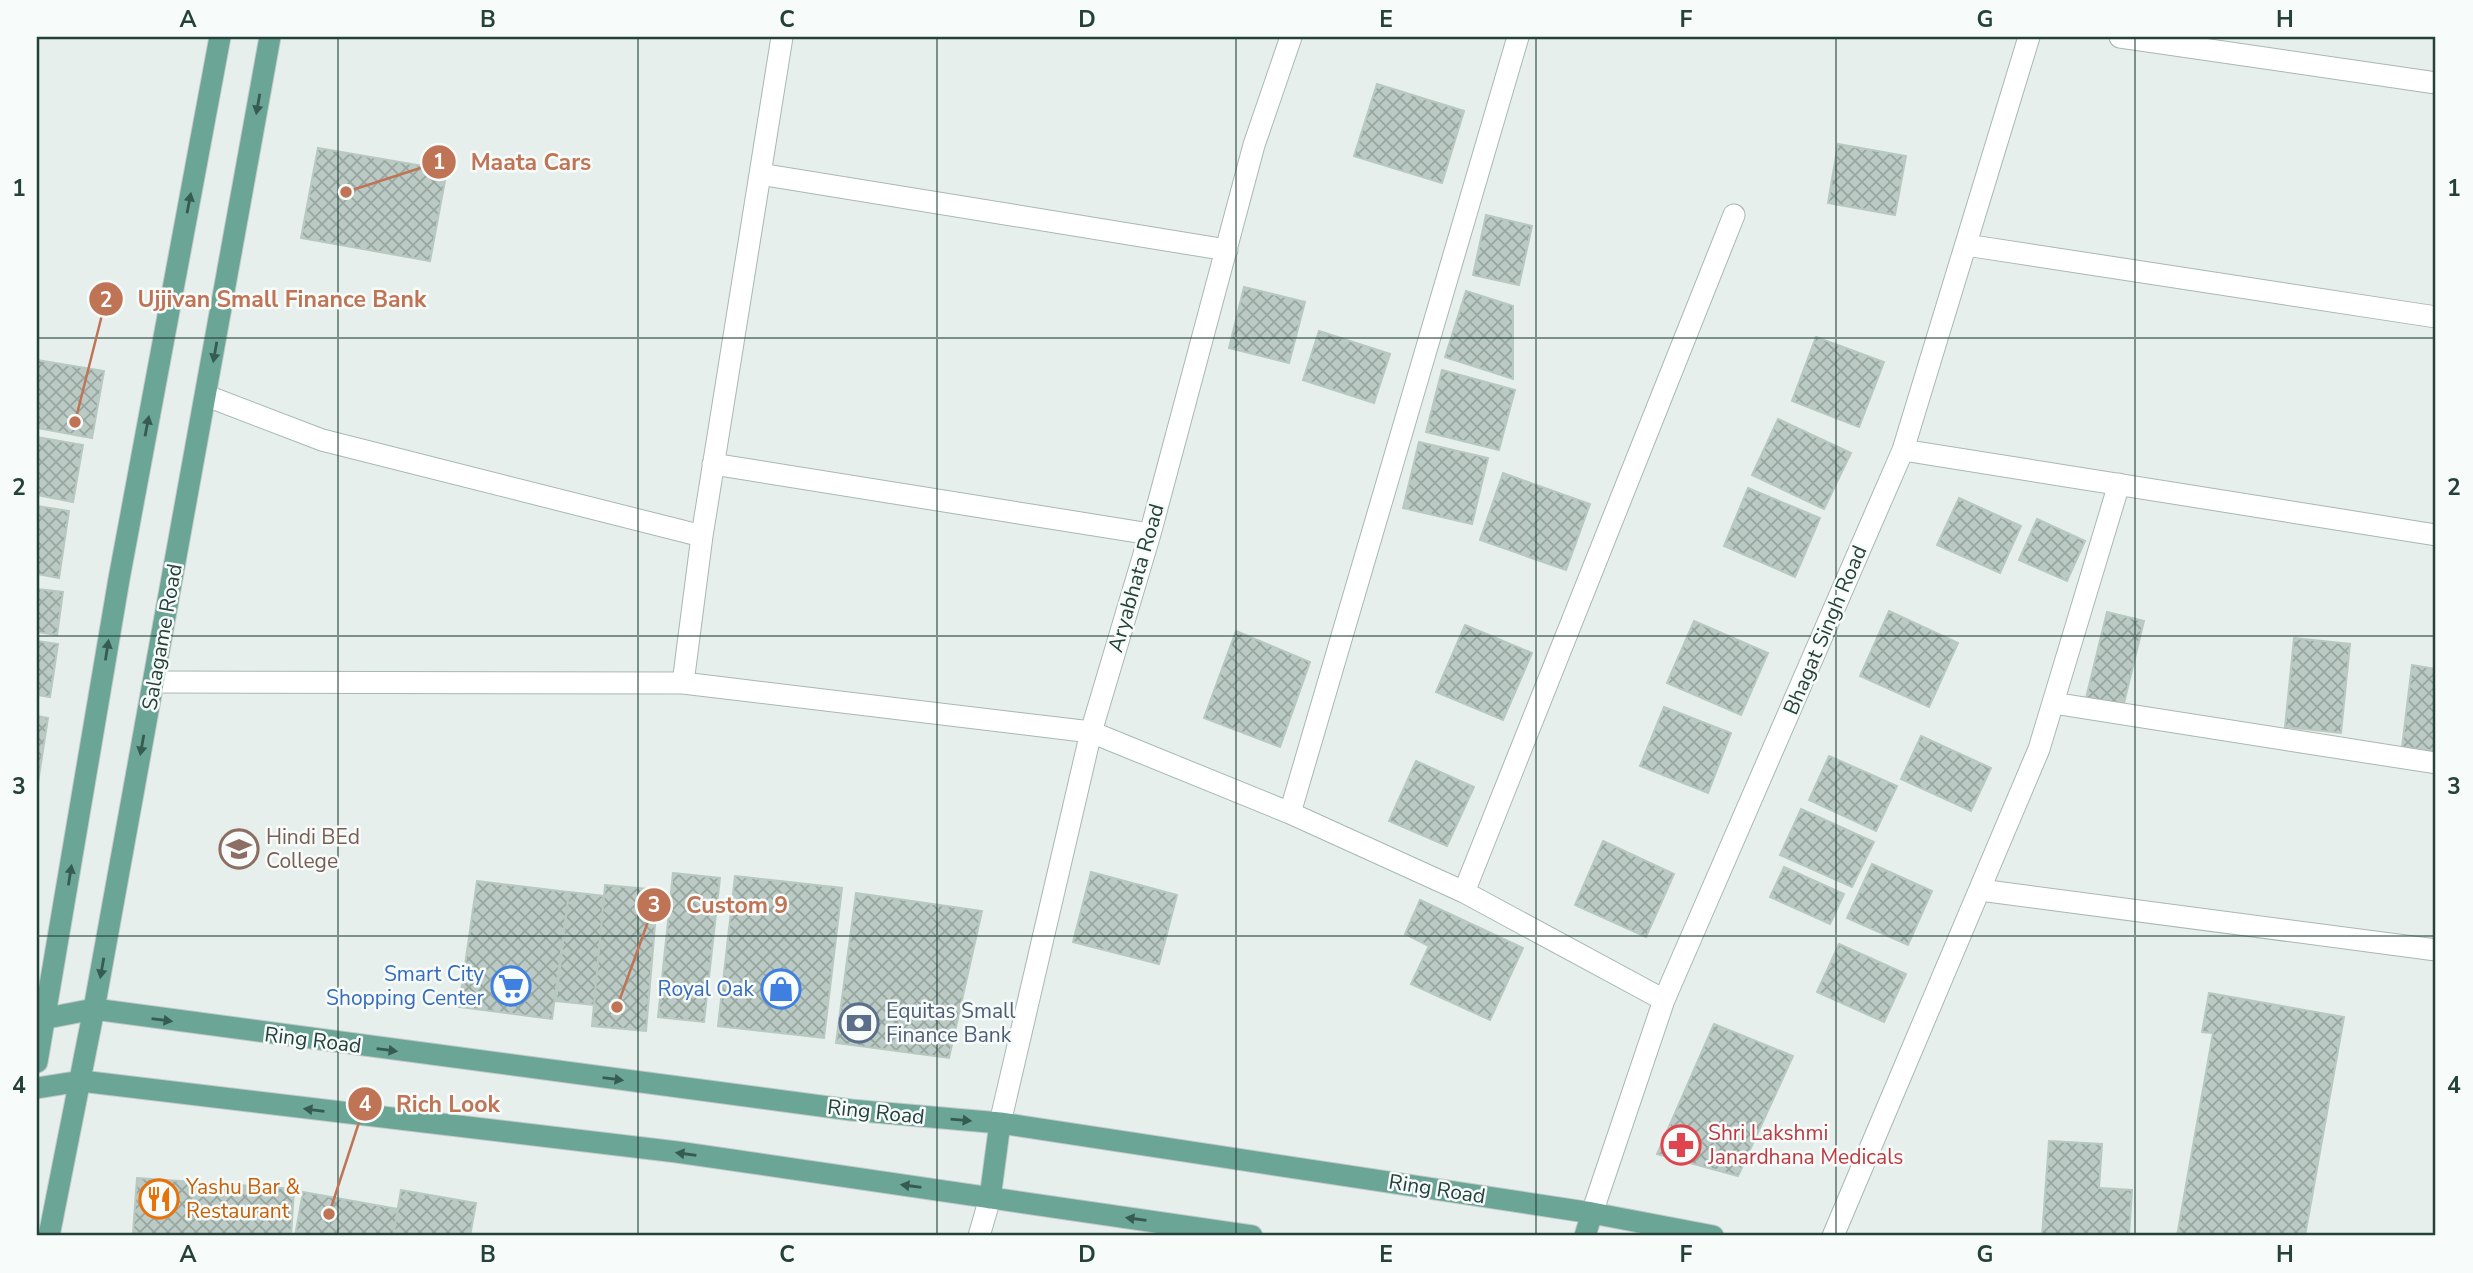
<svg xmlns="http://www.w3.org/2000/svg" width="2473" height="1273" font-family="'Nunito Sans',sans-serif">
	<defs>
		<pattern id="building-cross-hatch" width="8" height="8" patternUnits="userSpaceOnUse" patternTransform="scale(1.75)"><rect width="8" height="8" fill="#bbcac4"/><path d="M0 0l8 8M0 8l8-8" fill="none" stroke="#98a6a0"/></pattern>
	</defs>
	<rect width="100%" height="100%" fill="#e6efeb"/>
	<!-- building -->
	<path fill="url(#building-cross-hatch)" stroke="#b8c9c2" stroke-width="2" d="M1377,84L1464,111L1442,183L1354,156Z
		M1838,144L1906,156L1895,215L1828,203Z
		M318,148L447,170L430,261L301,238Z
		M1486,215L1532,226L1519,285L1473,275Z
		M1244,287L1305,302L1289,363L1229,348Z
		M1466,291L1513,306V379L1445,357Z
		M1319,331L1390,354L1374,403L1303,380Z
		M1816,337L1884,362L1859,427L1792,401Z
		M37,360L104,371L92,438L37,428Z
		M1442,370L1515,390L1499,450L1426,432Z
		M1778,419L1851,453L1824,509L1752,475Z
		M37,437L83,445L73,502L37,495Z
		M1419,442L1488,458L1472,524L1403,508Z
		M1503,473L1590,504L1566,570L1480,540Z
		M1748,488L1820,518L1795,577L1724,546Z
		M1959,498L2021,526L2000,573L1937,545Z
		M37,506L69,511L59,578L37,574Z
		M2037,519L2085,541L2067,581L2019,560Z
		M37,589L63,592L57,635L37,632Z
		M1889,611L1958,643L1929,707L1860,676Z
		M2107,612L2144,621L2123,707L2086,698Z
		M1694,621L1768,653L1741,715L1667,683Z
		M1465,625L1532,653L1503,720L1436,692Z
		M1236,631L1310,662L1280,747L1204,718Z
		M2294,638L2350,644L2341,733L2285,727Z
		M37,641L58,644L50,697L37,695Z
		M2412,665L2436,669V751L2402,747Z
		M1664,707L1731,733L1708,793L1640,766Z
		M37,716L48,718L37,789Z
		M1921,736L1991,768L1971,811L1901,779Z
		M1829,756L1897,786L1876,831L1809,800Z
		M1416,761L1474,787L1447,846L1389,821Z
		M1801,809L1874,842L1852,887L1780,855Z
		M1603,841L1674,874L1646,937L1575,905Z
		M1872,864L1932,891L1908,945L1847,918Z
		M1784,867L1844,894L1830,924L1770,897Z
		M1091,872L1177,895L1159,964L1073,942Z
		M673,873L720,878L704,1022L658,1017Z
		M735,876L842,888L824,1038L718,1026Z
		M477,881L569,892L552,1019L459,1007Z
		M605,885L658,890L646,1031L592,1026Z
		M569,892L604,896L594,1005L556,1001Z
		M856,893L982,911L949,1058L836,1043Z
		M1420,900L1523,948L1490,1020L1411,984L1429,946L1405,934Z
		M1839,944L1906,974L1884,1022L1817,992Z
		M2209,993L2344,1017L2305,1236H2177L2213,1033L2202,1032Z
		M1714,1024L1793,1056L1738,1176L1657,1154Z
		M2049,1141L2102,1144L2099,1188L2132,1190L2129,1236H2042Z
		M137,1178L294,1189L291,1236H183L133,1233Z
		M401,1190L476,1203L470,1236H393Z
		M303,1192L398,1209L393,1236H295Z"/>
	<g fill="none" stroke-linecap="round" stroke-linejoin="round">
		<!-- street casing -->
		<g stroke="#a8b8b2" stroke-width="23">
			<path id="street" d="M782,37L702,536L683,683L1091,732L1290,813L1464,892L1664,1000
				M2120,37L2436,83
				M760,174L1227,250
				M1966,245L2436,317
				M207,396L322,440L702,536
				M1903,450L2436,535
				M713,464L1150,534
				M154,682L683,683
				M2053,703L2436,763
				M1290,813L1518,37
				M1980,890L2436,950
				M1464,892L1734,215
				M1000,1123L1091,732L1150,534L1254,145L1291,37
				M1592,1213L1664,1000L1903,450L2029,37
				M979,1236L990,1198
				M1833,1236L2039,749L2119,484"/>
		</g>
		<!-- primary casing -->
		<g stroke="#c2cac8" stroke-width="23">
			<path id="primary" d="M37,1020L94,1009L851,1110L1000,1123L1592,1213L1713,1236
				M37,1062L119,579L220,37
				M37,1088L81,1081L677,1152L1252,1236
				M990,1198L1000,1123
				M49,1236L94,1009L270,37
				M1585,1236L1592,1213"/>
		</g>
		<!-- street -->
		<use href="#street" stroke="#fff" stroke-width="21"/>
		<!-- primary -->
		<use href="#primary" stroke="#6aa596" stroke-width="21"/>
	</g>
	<!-- one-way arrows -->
	<defs><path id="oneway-solid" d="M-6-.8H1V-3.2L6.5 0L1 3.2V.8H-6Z" transform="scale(1.75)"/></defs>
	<g fill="#365b51">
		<use href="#oneway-solid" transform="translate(258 104) rotate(100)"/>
		<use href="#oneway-solid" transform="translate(189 203) rotate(-79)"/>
		<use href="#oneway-solid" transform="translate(215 352) rotate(100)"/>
		<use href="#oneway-solid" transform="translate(147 426) rotate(-79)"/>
		<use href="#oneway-solid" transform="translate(107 650) rotate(-81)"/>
		<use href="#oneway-solid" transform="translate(142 745) rotate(100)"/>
		<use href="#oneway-solid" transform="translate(70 875) rotate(-81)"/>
		<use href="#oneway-solid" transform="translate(102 968) rotate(100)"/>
		<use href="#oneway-solid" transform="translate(162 1020) rotate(7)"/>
		<use href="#oneway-solid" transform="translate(387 1050) rotate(7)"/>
		<use href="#oneway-solid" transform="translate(613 1079) rotate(7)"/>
		<use href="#oneway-solid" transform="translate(314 1110) rotate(-173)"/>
		<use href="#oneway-solid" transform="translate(961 1120) rotate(5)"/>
		<use href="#oneway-solid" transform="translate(686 1154) rotate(-172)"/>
		<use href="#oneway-solid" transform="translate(911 1186) rotate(-172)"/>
		<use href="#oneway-solid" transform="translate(1136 1219) rotate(-172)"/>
	</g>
	<!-- grid -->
	<path fill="none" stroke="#24423a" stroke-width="2" stroke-opacity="0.55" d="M338,37V1236M638,37V1236M937,37V1236M1236,37V1236M1536,37V1236M1836,37V1236M2135,37V1236M37,338H2436M37,636H2436M37,936H2436"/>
	<!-- icons -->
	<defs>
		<g id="university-ring" transform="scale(2.0125)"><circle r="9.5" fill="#f7fbf9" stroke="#8d6e63" stroke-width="1.5"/><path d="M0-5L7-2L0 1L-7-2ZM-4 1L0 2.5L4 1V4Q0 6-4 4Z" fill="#8d6e63"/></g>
		<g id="supermarket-ring" transform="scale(2.0125)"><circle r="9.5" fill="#f7fbf9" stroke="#3f7fe0" stroke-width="1.5"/><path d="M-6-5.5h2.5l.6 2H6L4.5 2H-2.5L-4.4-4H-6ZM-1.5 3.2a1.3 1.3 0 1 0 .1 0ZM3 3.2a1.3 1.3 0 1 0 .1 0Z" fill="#3f7fe0"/></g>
		<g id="shop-ring" transform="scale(2.0125)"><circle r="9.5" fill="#f7fbf9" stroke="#3f7fe0" stroke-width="1.5"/><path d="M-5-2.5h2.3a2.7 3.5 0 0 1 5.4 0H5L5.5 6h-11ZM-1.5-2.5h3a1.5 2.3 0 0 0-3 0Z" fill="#3f7fe0"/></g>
		<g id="bank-ring" transform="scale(2.0125)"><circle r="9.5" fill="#f7fbf9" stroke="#5c6f8a" stroke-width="1.5"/><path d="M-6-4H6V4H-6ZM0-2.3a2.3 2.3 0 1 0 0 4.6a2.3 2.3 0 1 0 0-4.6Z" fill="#5c6f8a"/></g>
		<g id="pharmacy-ring" transform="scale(2.0125)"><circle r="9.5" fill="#f7fbf9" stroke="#e0444e" stroke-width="1.5"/><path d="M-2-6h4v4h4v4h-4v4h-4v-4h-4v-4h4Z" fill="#e0444e"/></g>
		<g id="restaurant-ring" transform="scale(2.0125)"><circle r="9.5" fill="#f7fbf9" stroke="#e8710a" stroke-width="1.5"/><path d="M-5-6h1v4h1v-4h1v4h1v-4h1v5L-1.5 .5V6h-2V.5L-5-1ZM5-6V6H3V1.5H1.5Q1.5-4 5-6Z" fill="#e8710a"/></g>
	</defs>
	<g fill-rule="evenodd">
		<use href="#university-ring" x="239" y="849"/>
		<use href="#supermarket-ring" x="511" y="986"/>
		<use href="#shop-ring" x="781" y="989"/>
		<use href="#bank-ring" x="859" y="1023"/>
		<use href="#pharmacy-ring" x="1681" y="1145"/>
		<use href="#restaurant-ring" x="159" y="1199"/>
	</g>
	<g text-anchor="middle" stroke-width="5" stroke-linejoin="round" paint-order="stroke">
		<!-- street labels -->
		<g font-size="21" fill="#24423a" stroke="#f7fbf9">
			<text transform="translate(1136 578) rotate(-74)" y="7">Aryabhata Road</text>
			<text transform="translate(1825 630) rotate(-67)" y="7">Bhagat Singh Road</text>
			<text transform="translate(162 637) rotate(-80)" y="7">Salagame Road</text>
			<text transform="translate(313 1040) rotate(7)" y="7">Ring Road</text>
			<text transform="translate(876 1112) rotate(6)" y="7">Ring Road</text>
			<text transform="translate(1437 1189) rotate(9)" y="7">Ring Road</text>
		</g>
		<!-- education labels -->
		<g font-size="21" fill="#785e54" stroke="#f7fbf9" text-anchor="start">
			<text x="266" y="844">Hindi BEd<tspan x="266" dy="24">College</tspan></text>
		</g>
		<!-- shop labels -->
		<g font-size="21" fill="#366cbe" stroke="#f7fbf9" text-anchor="end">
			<text x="484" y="981">Smart City<tspan x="484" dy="24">Shopping Center</tspan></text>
			<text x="754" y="996">Royal Oak</text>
		</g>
		<!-- service labels -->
		<g font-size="21" fill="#4e5e75" stroke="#f7fbf9" text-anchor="start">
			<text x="886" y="1018">Equitas Small<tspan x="886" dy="24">Finance Bank</tspan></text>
		</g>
		<!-- health labels -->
		<g font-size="21" fill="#be3a42" stroke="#f7fbf9" text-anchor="start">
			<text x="1708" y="1140">Shri Lakshmi<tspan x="1708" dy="24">Janardhana Medicals</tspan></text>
		</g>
		<!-- food labels -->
		<g font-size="21" fill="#c56008" stroke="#f7fbf9" text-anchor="start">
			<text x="186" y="1194">Yashu Bar &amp;<tspan x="186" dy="24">Restaurant</tspan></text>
		</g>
	</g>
	<!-- callouts -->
	<path fill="none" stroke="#c07456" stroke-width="2.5" d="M346 192L439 162M75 422L106 299M617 1007L654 905M329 1214L365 1104"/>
	<g fill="#c07456" stroke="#f7fbf9" stroke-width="2.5">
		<circle cx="346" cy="192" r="7"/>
		<circle cx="75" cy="422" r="7"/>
		<circle cx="617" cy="1007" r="7"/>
		<circle cx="329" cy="1214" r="7"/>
		<circle cx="439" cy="162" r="18"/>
		<circle cx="106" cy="299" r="18"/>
		<circle cx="654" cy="905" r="18"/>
		<circle cx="365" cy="1104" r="18"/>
	</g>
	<g font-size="21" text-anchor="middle" font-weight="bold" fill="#fff">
		<text x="439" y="169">1</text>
		<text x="106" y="307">2</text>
		<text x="654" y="912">3</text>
		<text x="365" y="1111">4</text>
	</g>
	<g font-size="23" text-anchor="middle" font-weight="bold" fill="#c07456" stroke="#f7fbf9" stroke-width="5" stroke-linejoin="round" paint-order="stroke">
		<text x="531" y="170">Maata Cars</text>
		<text x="282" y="307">Ujjivan Small Finance Bank</text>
		<text x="737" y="913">Custom 9</text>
		<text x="448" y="1112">Rich Look</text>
	</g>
	<!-- border -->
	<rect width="2473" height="1273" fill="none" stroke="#f7fbf9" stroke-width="77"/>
	<rect x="38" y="38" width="2396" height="1196" fill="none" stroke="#24423a" stroke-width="2.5"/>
	<g font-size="23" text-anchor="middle" font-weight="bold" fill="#24423a">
		<text x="188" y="27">A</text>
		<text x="488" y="27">B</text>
		<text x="787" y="27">C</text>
		<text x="1087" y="27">D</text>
		<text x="1386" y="27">E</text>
		<text x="1686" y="27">F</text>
		<text x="1985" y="27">G</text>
		<text x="2285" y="27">H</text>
		<text x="19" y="196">1</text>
		<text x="2454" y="196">1</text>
		<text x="19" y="495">2</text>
		<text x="2454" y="495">2</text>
		<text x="19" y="794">3</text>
		<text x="2454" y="794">3</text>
		<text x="19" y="1093">4</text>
		<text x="2454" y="1093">4</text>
		<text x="188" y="1262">A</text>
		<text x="488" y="1262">B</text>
		<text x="787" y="1262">C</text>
		<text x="1087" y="1262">D</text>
		<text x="1386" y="1262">E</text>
		<text x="1686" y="1262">F</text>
		<text x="1985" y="1262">G</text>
		<text x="2285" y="1262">H</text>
	</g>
</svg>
